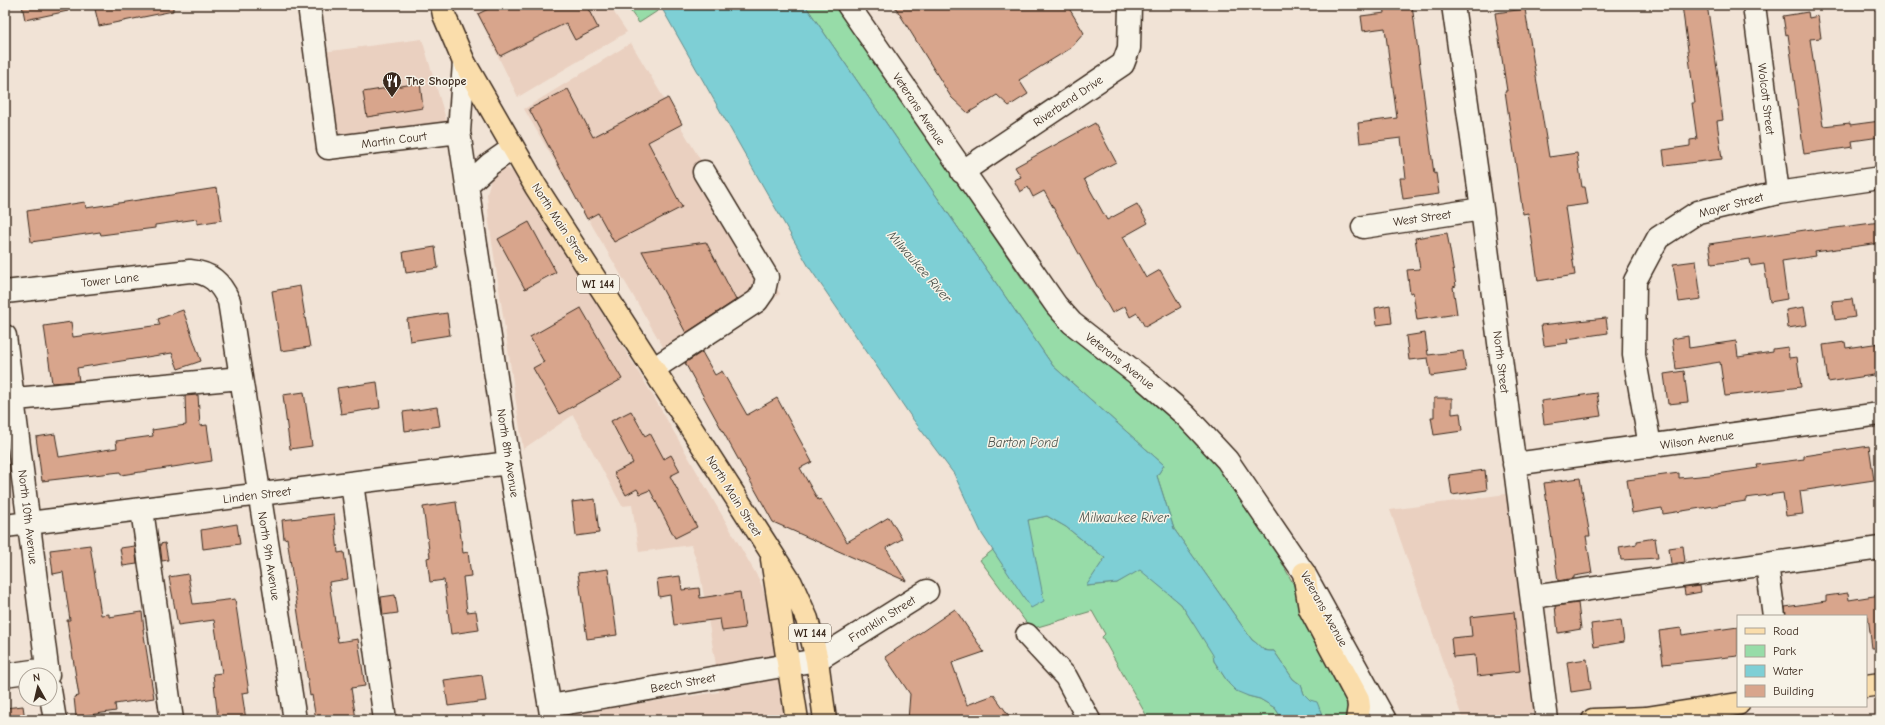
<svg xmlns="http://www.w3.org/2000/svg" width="1885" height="725" font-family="'Comic Neue',sans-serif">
	<rect width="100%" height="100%" fill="#f1e3d6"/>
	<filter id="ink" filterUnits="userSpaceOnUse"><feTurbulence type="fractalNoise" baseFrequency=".025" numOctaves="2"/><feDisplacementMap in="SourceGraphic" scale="8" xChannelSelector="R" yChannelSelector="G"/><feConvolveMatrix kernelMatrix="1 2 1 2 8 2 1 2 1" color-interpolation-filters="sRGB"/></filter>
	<g filter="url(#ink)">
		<!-- built -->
		<path fill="#ead0c0" d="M473,5H609L627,32L518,97Z
			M422,39L449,129L332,140L323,52Z
			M631,43L780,294L675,360L673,364L524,109Z
			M504,167L514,172L523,184L652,394L760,581L770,609L791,720H568L574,715L580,712L719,692L717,671L699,568L691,545L639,552L632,505L622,506L573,415L523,449L489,222L487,194L492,175Z
			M1506,494L1536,706L1534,712L1525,718L1502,720H1463L1390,510Z"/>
		<!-- green -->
		<path fill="#97dca8" stroke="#698363" d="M626,5H660L662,8L639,23Z
			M805,5H837L1034,296C1044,308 1053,320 1064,330C1085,349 1110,363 1132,380C1151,396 1170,414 1188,432C1262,507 1304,605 1350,699L1348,714L1345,720H1324L1322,714L1304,694L1301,685L1293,679L1274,651C1260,652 1262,646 1252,640L1174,529L1157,476L1164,465L1053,366Z
			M1047,516L1066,527L1105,558L1087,586L1117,583L1140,569L1181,604L1214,655V661L1229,684L1248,696L1260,699L1275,708L1283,720H1149L1102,637L1105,634L1092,611L1031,629L980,560L993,550L1031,607L1028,520Z"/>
		<!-- water -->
		<path fill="#7ecfd5" stroke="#638d8c" d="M660,5H805L1053,366L1164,465L1157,476L1174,529L1252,640C1262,646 1260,652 1274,651L1293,679L1301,685L1304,694L1310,700L1317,702L1324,720H1283L1275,708L1260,699L1248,696L1236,691L1229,684L1214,661L1213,655L1181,604L1140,570L1117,583L1086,586L1105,558L1066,527L1047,516L1028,520L1044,601L1031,608L982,534L954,474L912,418L809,267Z"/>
		<!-- building -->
		<path fill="#d8a58c" stroke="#3b2a1e" d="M22,5H68V11L25,20Z
			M94,5H173V11L99,26Z
			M496,5H586L598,28L575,40L566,23L500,56L478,14Z
			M894,5H1067L1084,33L1071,48L1019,80L1028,94L1009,106L997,95L968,113L951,97Z
			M1384,5H1412L1434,174L1436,173L1439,194L1403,199L1400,178H1406L1401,138L1360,143L1358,123L1397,118L1385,28L1363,31L1361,16L1385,13Z
			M1682,5H1707L1719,82H1718L1723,120L1717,121L1722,159L1665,166L1663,150L1690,146V140L1697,139L1692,103H1695Z
			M1525,9L1549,157L1577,153L1582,187H1585L1588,204L1565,207L1575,275L1538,281L1528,213L1523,214L1505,91H1507L1495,13Z
			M1808,12L1809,18L1818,16L1821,38L1810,39L1823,126L1850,123V125L1880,121V137L1852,141L1853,147L1804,154L1788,34L1786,35L1783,16Z
			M420,83L423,108L367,117L363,92Z
			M568,89L593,137L668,98L682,124L648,142L682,207L614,242L598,213L587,219L529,109Z
			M1095,123L1116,162L1084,179L1107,220L1137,204L1148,223L1123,237L1146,278L1160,270L1181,307L1145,327L1137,313L1130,317L1125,306L1112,313L1044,191L1033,197L1028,187L1020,192L1014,180L1021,177L1015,167Z
			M217,188L222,220L197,224V219L155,225V228L101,235L100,232L31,242L27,211L85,202L86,208Z
			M529,222L556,272L525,289L498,239Z
			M1880,222V243L1815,252L1816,256L1782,261L1787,299L1770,302L1764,264L1751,266L1750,259L1712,264L1709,244L1812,229L1813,231Z
			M1447,233L1456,286L1453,287L1457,314L1417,320L1413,292L1410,293L1407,270L1420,269L1415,238Z
			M706,242L736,300L686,333L642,251Z
			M435,247L438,268L406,273L403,252Z
			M1696,261L1701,299L1679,302L1673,264Z
			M300,286L310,347L281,351L272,291Z
			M1852,299L1855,317L1835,320L1832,301Z
			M1390,305L1392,323L1377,325L1375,308Z
			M1804,307L1807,325L1788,328L1786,310Z
			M581,308L622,379L559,414L533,368L544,362L530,337Z
			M183,310L201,361L178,369L172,353L77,368L79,381L52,383L44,326L71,322L73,337L160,325L158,319Z
			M447,313L450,335L410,341L407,319Z
			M1606,318L1608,333L1567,339L1568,343L1544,346L1541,325Z
			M1425,333L1428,355L1463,351L1466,371L1431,376L1428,358L1409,360L1406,336Z
			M1688,336L1689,348L1736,341L1738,357L1773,352V349L1788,347L1789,358L1797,357L1801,387L1725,396L1720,362L1676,369L1672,339Z
			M1845,342L1846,348L1880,343V374L1828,382L1823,345Z
			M702,352L715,375L722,371L747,415L777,398L812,462L800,468L818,500L821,499L847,542L889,517L902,539L886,548L906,581L773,522L685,363Z
			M1684,371L1688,402L1668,404L1664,374Z
			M377,382L380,408L341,414L337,388Z
			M304,392L312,446L290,449L283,395Z
			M1597,393L1601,416L1544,424L1541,401Z
			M198,395L200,426L207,425L212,461L121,475L120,472L42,481L36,437L55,434L59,457L117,448L116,441L153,436L152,430L186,425L185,396Z
			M1434,398H1452V414L1460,413L1462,431L1434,435L1431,417H1434Z
			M437,407L440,426L405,431L403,412Z
			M631,411L645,436L650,433L664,459L671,455L680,471L670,476L697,527L675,538L650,490L640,494L637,489L626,495L614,473L633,463L611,421Z
			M1869,446L1874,480L1800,491L1803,514L1786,516L1783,493L1746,498V501L1663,514L1662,508L1632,513L1627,480L1679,473V478L1710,475L1758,468L1757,465L1804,459V456Z
			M1485,470L1487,490L1452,495L1449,475Z
			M1580,478L1590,536H1586L1592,573L1574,576V578L1558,581L1544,483Z
			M595,499L599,533L576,536L572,502Z
			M456,502L463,553L468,552L471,576L463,577L467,612L476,611L479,630L451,634L444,580L430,582L427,558L430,557L423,507Z
			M334,514L338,553L344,552L348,579L329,582L338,642L358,639L365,686L351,688L356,719L316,720L312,695L310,696L287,538L284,539L282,520Z
			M237,524L240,544L203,549L201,530Z
			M1655,538L1658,558L1621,560L1619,547L1637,544V541Z
			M165,543L168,560L162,561L160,544Z
			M90,545L101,615L109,614V617L142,612L144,629H143L154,698L115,704L116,711L76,717L74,697L79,696L67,620H70L63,572L53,574L50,550Z
			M135,546L137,564L123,566L120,548Z
			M1683,546L1685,562L1671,564L1669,548Z
			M608,569L617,635L587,639L578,573Z
			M188,574L193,604L235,599L249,692L242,693L246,720H218L213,674L222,673L214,620L178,625L169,577Z
			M680,576L682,590L699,588L700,598L740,592L745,628L722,631L720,619L674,625L670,595L659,597L657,579Z
			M1700,586L1701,592L1685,595L1684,588Z
			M1848,593L1849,600L1880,595V648H1872L1868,616H1786L1785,607L1826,601V596Z
			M395,595L398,613L383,615L381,597Z
			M1578,603L1581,629L1558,633L1555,606Z
			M955,609L984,652L952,663L967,705L994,695L1012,720H908L910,694L885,657Z
			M1514,612L1520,671L1477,676L1475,655L1453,657L1451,638L1472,636L1470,617Z
			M1621,620L1624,642L1594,647L1591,624Z
			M1738,627V656L1663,664L1659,631L1681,628L1682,635Z
			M1587,659L1591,689L1571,692L1567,662Z
			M482,675L486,701L448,706L444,680Z
			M23,706L25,720H5V708Z"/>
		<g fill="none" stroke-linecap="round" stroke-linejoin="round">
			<!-- minor casing -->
			<g stroke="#3b2a1e" stroke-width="25">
				<path id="minor" d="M309,5L328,148L459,132
					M848,5L1056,305L1072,323L1145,380L1185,415L1227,460L1304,573L1385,720
					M1453,5L1482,209L1547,720
					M1754,5L1778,193
					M464,62L459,132L509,463L552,720
					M962,172L1123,64L1129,48L1130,5
					M467,185L490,164L513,148
					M1363,227L1482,209
					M5,292L190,271C211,273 220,282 229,301L295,720
					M5,336L48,675
					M653,369L757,301L764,291L767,277L704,172
					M5,400L241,378
					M1650,446L1634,355L1635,281L1658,238L1698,212L1778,193L1880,178
					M1514,464L1880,414
					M352,483L385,720
					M142,510L172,720
					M5,526L509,463
					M1767,564L1774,616
					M1532,597L1880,548
					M1027,635L1066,677L1089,720
					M5,675L47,669
					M50,690L55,720
					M550,706L817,660L927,591"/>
			</g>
			<!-- major casing -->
			<g stroke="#3b2a1e" stroke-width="25">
				<path id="major" d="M442,5L444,15L464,62L536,187L791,583L807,619L817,660L825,720
					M772,559L797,720
					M1304,573L1310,609L1358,699L1359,707L1357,720
					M1866,686L1880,684
					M1593,720L1646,718L1738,704"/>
			</g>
			<!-- minor -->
			<use href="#minor" stroke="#f7f3e8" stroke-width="22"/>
			<!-- major -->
			<use href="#major" stroke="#faddab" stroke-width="22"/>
		</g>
	</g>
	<!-- icons -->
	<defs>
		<g id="restaurant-pin" transform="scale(1)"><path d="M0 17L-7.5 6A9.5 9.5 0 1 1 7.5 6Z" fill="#3b2a1e" stroke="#f7f3e8"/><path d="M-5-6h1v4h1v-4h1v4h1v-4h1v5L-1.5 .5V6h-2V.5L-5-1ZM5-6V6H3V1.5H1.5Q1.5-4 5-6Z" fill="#fff"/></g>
	</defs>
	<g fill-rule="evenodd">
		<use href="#restaurant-pin" x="392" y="81"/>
	</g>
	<g text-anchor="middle" stroke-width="3" stroke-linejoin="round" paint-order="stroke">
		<!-- shield labels -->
		<g fill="#f7f3e8" stroke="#73665b" stroke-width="1">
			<rect x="577" y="275" width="42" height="18" rx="3"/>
			<rect x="789" y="624" width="42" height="18" rx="3"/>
		</g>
		<g font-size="11" font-weight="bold" fill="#3b2a1e">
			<text x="598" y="288">WI 144</text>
			<text x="810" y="637">WI 144</text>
		</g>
		<!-- poi labels -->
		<g font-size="12" font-weight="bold" fill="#3b2a1e" stroke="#f7f3e8" text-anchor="start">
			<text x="406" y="85">The Shoppe</text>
		</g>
		<!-- street labels -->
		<g font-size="12" fill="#3b2a1e" stroke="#f7f3e8">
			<text transform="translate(1766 99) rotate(83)" y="4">Wolcott Street</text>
			<text transform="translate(1068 101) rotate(-34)" y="4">Riverbend Drive</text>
			<text transform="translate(919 109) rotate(56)" y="4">Veterans Avenue</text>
			<text transform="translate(394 140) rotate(-7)" y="4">Martin Court</text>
			<text transform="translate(1731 205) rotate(-15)" y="4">Mayer Street</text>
			<text transform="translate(1422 218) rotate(-8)" y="4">West Street</text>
			<text transform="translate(560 223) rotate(57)" y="4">North Main Street</text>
			<text transform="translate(110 280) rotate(-6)" y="4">Tower Lane</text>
			<text transform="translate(1120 361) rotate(38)" y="4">Veterans Avenue</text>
			<text transform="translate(1501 362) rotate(83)" y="4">North Street</text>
			<text transform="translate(1697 440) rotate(-8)" y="4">Wilson Avenue</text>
			<text transform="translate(508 453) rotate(81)" y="4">North 8th Avenue</text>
			<text transform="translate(257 495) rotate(-7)" y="4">Linden Street</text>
			<text transform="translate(734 496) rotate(58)" y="4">North Main Street</text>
			<text transform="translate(28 517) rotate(83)" y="4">North 10th Avenue</text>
			<text transform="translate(269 556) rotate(81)" y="4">North 9th Avenue</text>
			<text transform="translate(1324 609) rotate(61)" y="4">Veterans Avenue</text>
			<text transform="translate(882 619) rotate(-32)" y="4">Franklin Street</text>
			<text transform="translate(683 683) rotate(-10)" y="4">Beech Street</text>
		</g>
		<!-- water labels -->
		<g font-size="13" font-style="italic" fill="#4c534c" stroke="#f7f3e8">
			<text transform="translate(920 266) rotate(49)" y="5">Milwaukee River</text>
			<text x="1023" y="447">Barton Pond</text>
			<text x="1124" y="522">Milwaukee River</text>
		</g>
	</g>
	<!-- margin -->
	<rect width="1885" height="725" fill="none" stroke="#f7f3e8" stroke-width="20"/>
	<rect x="10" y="10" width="1865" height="705" fill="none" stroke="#3b2a1e" stroke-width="1.5" filter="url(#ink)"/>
	<!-- legend -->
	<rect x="1737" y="615" width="130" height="92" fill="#f7f3e8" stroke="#aca397"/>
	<rect x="1745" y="628" width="20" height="6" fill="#faddab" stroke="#aca397"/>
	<text x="1773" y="635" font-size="12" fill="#3b2a1e">Road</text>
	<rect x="1745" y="645" width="20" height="12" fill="#97dca8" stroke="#aca397"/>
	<text x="1773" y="655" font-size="12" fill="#3b2a1e">Park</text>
	<rect x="1745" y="665" width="20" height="12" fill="#7ecfd5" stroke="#aca397"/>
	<text x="1773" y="675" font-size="12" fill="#3b2a1e">Water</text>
	<rect x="1745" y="685" width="20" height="12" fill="#d8a58c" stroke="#aca397"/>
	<text x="1773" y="695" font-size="12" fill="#3b2a1e">Building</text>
	<!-- north arrow -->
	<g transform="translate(38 687) rotate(352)"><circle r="19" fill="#f7f3e8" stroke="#aca397"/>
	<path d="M0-3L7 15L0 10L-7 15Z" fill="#3b2a1e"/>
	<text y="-6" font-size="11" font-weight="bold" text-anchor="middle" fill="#3b2a1e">N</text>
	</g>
</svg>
